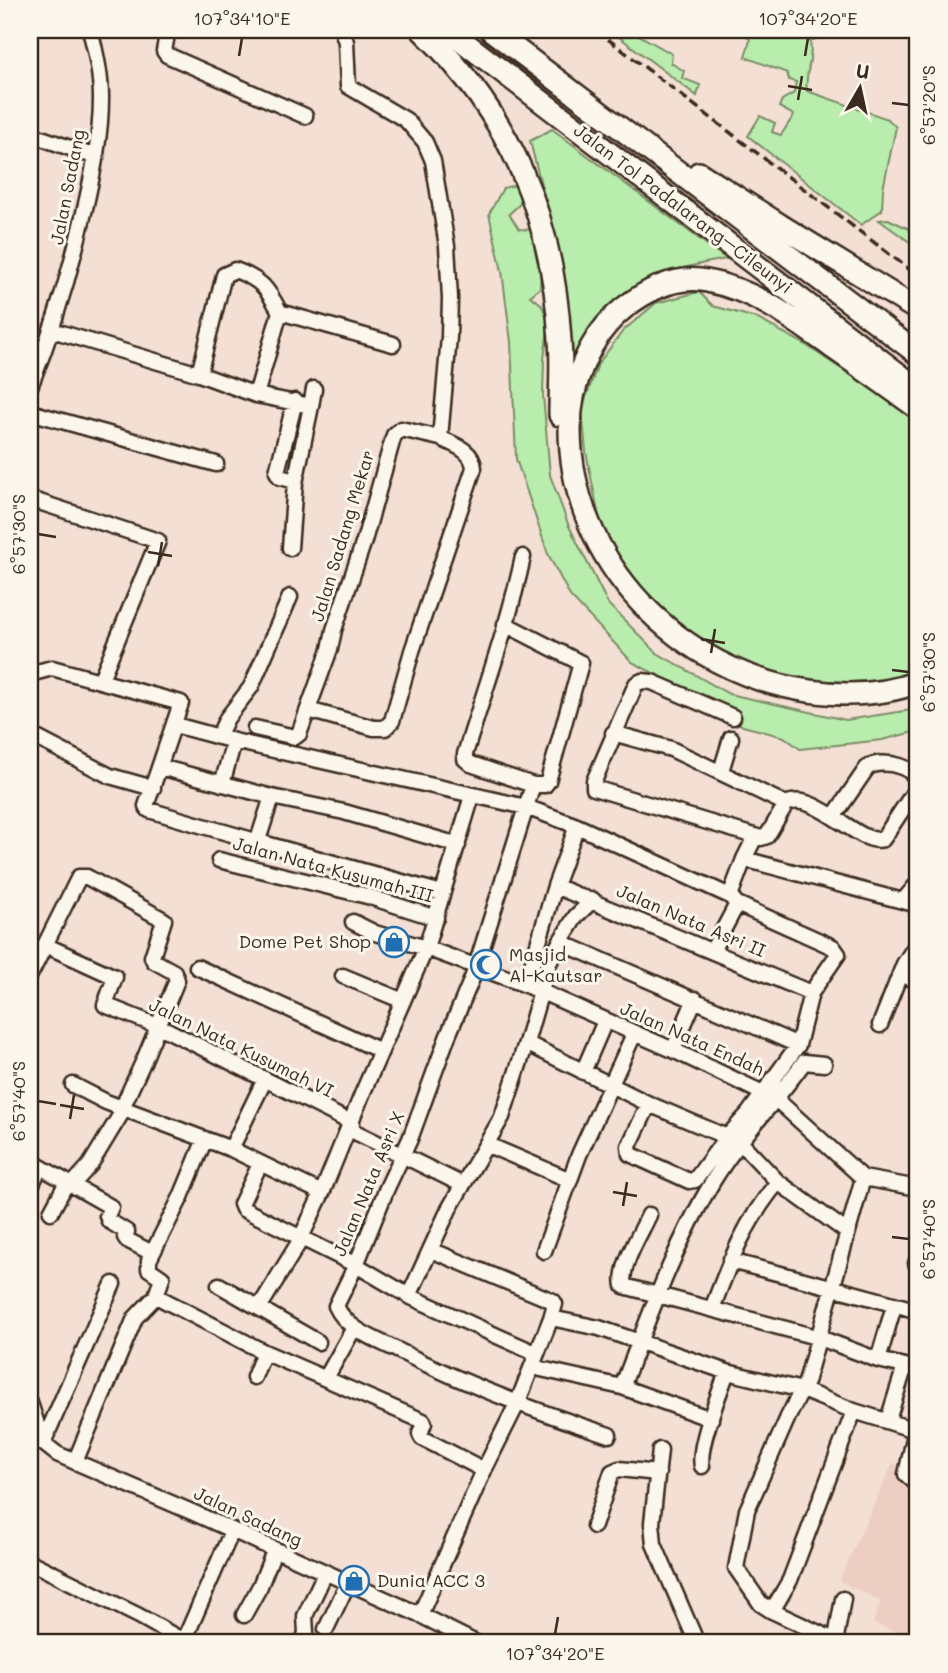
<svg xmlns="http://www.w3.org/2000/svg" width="948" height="1673" font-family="Mali,sans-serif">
	<rect width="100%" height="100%" fill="#f3dfd4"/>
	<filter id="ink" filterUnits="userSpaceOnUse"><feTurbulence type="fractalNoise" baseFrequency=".0143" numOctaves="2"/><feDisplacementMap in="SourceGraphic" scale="14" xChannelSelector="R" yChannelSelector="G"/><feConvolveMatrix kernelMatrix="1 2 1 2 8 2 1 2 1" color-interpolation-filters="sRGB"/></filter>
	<g filter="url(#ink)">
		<!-- built -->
		<path fill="#edcec3" d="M893,1463L918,1482V1641L873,1623L881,1601L839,1581Z"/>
		<!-- green -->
		<path fill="#b9edae" stroke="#7a8c66" stroke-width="2" d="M610,30H630L672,54L671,63L684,71L682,78L700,85L697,96Z
			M750,30H822V35L810,42C814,61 804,72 807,91L888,119L896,127L883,189L882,210L861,225L748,136L760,116L775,123L772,132L781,135L794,115L779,107L782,100L794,93L796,82L789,80L787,73L745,57L750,40L747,36Z
			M552,129L726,259C649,273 606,286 574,363L560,259L530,141Z
			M515,185L522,202L509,214L519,229L533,230L541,262L540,288L530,296L541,304L549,321L544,359L543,395L550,475L568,524L608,604L657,653L729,694L846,720L918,709V731L882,740L800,749L784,737L743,726L692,693L632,662L570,596L548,554L516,459L511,342L502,271L489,214L503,188Z
			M888,219L918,233V248L879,220Z
			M699,292L713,306L756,318L801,342L918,420V677L879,684L826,686L768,676L705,645L654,608L619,564L599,517L586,452L582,409L598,364L623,331L656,303Z"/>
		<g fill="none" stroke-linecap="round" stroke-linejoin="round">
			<!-- minor casing -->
			<g stroke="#3b2a1e" stroke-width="19">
				<path id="minor" d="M168,30L164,51L167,55L305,116
					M30,134L96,157
					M280,312L393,344
					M52,330L199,374L256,395L311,406L314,389
					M199,374L224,275L235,270C262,280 267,288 280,312L256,395
					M30,387C54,327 72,267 86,204C94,168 101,134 101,98C101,75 96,52 90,30
					M295,401L277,472L280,477L295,481
					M30,412L216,464
					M30,499L158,541L101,679
					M290,548L295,483L311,406
					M505,624L581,663L548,781L545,785H533L471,764L465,759V754C485,689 509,623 523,557
					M30,674L52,668L181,703L146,806L149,810C246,839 344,866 442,893
					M308,710L374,728H385L392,721L412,651L474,468C473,450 454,445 440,438
					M733,717L652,682L642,681L636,684L594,781V788L761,838L767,836L786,804
					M175,725L234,741L526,807L577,826L730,896
					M255,728L295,737L299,734L330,649L334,630L364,541L394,435L401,429L440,438L449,337L450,298L447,246L433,161L425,142L406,120L348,86L346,42L342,30
					M613,733L671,749L786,804C815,789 859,847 883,839L916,789C924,767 881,757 867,768L834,816
					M31,735L110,776L153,788
					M218,737L227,718L251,687L290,597
					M160,767L272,797L344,812L458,845
					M721,771L731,738
					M222,784L234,741
					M533,785L473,976L447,1038L410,1139L387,1188L356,1265L336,1306C346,1329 375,1339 395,1349C464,1384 535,1411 609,1435
					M755,837L744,859L918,905
					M257,843L272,797
					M219,860L367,896L436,918
					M555,886L811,993
					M903,901L918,883
					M353,922L375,933L426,948L526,985L673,1050L777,1100L863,1178L918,1188
					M560,942L576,916L593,900
					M45,945L115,977L105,1005L163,1028L352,1123
					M712,951L737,904L730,896L744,859
					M197,967L381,1051
					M900,974L918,981
					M30,975L79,877H87L164,920L152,957L154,961L174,972L177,980L144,1060L122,1108
					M343,976L403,1001
					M526,985L555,886L577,826
					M880,1025L904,964L918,942
					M526,1043L649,1104L727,1137L748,1114L798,1045L811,993L838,954L833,947L737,904
					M673,1050L695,999
					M583,1072L605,1021
					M265,1079L231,1149L322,1193
					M73,1085L106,1102L231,1149
					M649,1104L629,1146L630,1154L689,1181L695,1180L726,1138
					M349,1129L463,1185
					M740,1142L778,1182L847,1232
					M488,1145L570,1180
					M30,1161L111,1207L107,1216L109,1221L127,1232L125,1237L127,1240L152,1253
					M260,1164L241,1204L243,1209L356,1265L409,1296L535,1353
					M72,1185L90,1165L124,1109
					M30,1188L40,1167
					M51,1212L67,1182
					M649,1215C641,1233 619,1267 624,1286L820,1338L878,1360L918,1369
					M431,1250L553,1301L555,1304L551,1318L599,1328L727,1372L802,1390L854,1411L918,1431
					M544,1251L579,1155L634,1034
					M730,1261C793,1277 856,1293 918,1311
					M916,1263H918
					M219,1285L259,1308L298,1244L322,1193L363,1092L426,948L472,796
					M156,1296L264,1352L423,1421L424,1423L420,1434L422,1438L484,1470
					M409,1296L449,1209L502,1117L526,1043L549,963L560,942L798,1045
					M259,1308L318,1342
					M712,1309C731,1259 744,1223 778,1182
					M878,1360L894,1306
					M532,1367L622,1387L711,1419
					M254,1377L264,1352
					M326,1378L354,1328
					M622,1387C649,1317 674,1246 713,1181C739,1138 775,1103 804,1062L824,1064
					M30,1403L43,1443L57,1454L194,1513L420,1615L476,1643
					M888,1420L905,1366
					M916,1430L906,1474L918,1485
					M43,1443L113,1284
					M660,1450L652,1523L654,1544L697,1643
					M75,1462L135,1318L156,1296L162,1278L149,1269V1260L181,1197L205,1139
					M702,1466C697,1447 720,1392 727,1372
					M594,1526L612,1472L619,1469L658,1473
					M30,1562L139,1616L187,1643
					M772,1611L790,1580L854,1411
					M244,1615L260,1586L274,1551
					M420,1615L484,1470L517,1404L551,1318
					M326,1629L348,1583
					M836,1641L772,1611L761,1604L736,1568L747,1510L788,1417L806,1382L863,1178
					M183,1643L232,1531
					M302,1643L306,1633L305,1616L325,1573
					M835,1643L843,1599"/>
			</g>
			<!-- highway casing -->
			<g stroke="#3b2a1e" stroke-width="26">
				<path id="highway" d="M422,30C511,115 553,218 560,340C562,365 560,390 560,415
					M448,30L918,389
					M491,30L918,354
					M699,173L783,227L918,310
					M918,408C890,388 861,367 832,347C793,319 755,290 707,281C677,275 647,290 624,308C589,336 570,384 570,429C570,562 680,673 809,691C844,696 884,695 918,682"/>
			</g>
			<!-- minor -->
			<use href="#minor" stroke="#fbf7ec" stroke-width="14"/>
			<!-- highway -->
			<use href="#highway" stroke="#fbf7ec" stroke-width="21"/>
			<!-- rail -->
			<path stroke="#3b2a1e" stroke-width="3.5" stroke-dasharray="10 5" stroke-linecap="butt" d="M596,30L918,276"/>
		</g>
	</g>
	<!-- ticks -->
	<path fill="none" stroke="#3b2a1e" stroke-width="2.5" d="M239,56L242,38M805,56L808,38M788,86L812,90M798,100L802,76M892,103L909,105M38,534L56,537M148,552L172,556M158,566L162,542M701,639L725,643M711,653L715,629M892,670L909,672M38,1101L56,1104M60,1105L84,1109M70,1119L74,1095M613,1192L637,1196M623,1206L627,1182M892,1237L909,1239M555,1634L558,1617"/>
	<!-- icons -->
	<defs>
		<g id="shop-ring" transform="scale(1.575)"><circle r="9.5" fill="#fbf7ec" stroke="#1f6fb2" stroke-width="1.5"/><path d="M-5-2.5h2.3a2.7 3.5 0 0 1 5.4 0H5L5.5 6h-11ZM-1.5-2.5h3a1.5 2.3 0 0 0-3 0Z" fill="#1f6fb2"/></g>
		<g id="mosque-ring" transform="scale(1.575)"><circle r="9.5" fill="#fbf7ec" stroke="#1f6fb2" stroke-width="1.5"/><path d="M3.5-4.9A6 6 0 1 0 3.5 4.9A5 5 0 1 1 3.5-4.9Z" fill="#1f6fb2"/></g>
	</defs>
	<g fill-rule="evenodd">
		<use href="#shop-ring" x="394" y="942"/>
		<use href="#mosque-ring" x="486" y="965"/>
		<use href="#shop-ring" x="354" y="1581"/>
	</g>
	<g text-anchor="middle" stroke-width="6" stroke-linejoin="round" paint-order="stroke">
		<!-- street labels -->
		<g font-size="18" fill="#3b2a1e" stroke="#fbf7ec">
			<text transform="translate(68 187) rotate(-79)" y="6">Jalan Sadang</text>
			<text transform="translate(683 209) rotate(37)" y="6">Jalan Tol Padalarang–Cileunyi</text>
			<text transform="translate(343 536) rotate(-73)" y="6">Jalan Sadang Mekar</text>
			<text transform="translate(333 870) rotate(15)" y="6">Jalan Nata Kusumah III</text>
			<text transform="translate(691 921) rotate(23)" y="6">Jalan Nata Asri II</text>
			<text transform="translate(692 1039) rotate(24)" y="6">Jalan Nata Endah</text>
			<text transform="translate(241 1048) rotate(26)" y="6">Jalan Nata Kusumah VI</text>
			<text transform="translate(369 1184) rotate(-67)" y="6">Jalan Nata Asri X</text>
			<text transform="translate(248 1517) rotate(25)" y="6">Jalan Sadang</text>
		</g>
		<!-- poi labels -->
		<g font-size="18" fill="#3b2a1e" stroke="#fbf7ec" text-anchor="start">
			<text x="371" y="948" text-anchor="end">Dome Pet Shop</text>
			<text x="509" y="961">Masjid<tspan x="509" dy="21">Al-Kautsar</tspan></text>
			<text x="377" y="1587">Dunia ACC 3</text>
		</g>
	</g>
	<!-- margin -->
	<rect width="948" height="1673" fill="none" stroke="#fbf7ec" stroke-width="77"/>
	<!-- north arrow -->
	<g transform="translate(860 88) rotate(9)" stroke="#fbf7ec" stroke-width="5" paint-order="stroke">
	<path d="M0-5L12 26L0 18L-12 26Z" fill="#3b2a1e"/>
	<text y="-10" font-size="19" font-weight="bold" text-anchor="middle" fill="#3b2a1e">U</text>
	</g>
	<rect x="38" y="38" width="871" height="1596" fill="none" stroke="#3b2a1e" stroke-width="2.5"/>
	<g font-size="18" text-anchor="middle" fill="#3b2a1e">
		<text x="242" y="25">107°34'10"E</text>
		<text x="808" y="25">107°34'20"E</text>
		<text transform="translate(929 105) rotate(-90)" y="6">6°57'20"S</text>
		<text transform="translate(19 534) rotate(-90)" y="6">6°57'30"S</text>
		<text transform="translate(929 672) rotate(-90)" y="6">6°57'30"S</text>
		<text transform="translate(19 1101) rotate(-90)" y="6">6°57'40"S</text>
		<text transform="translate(929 1239) rotate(-90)" y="6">6°57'40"S</text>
		<text x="555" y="1660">107°34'20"E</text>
	</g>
</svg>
